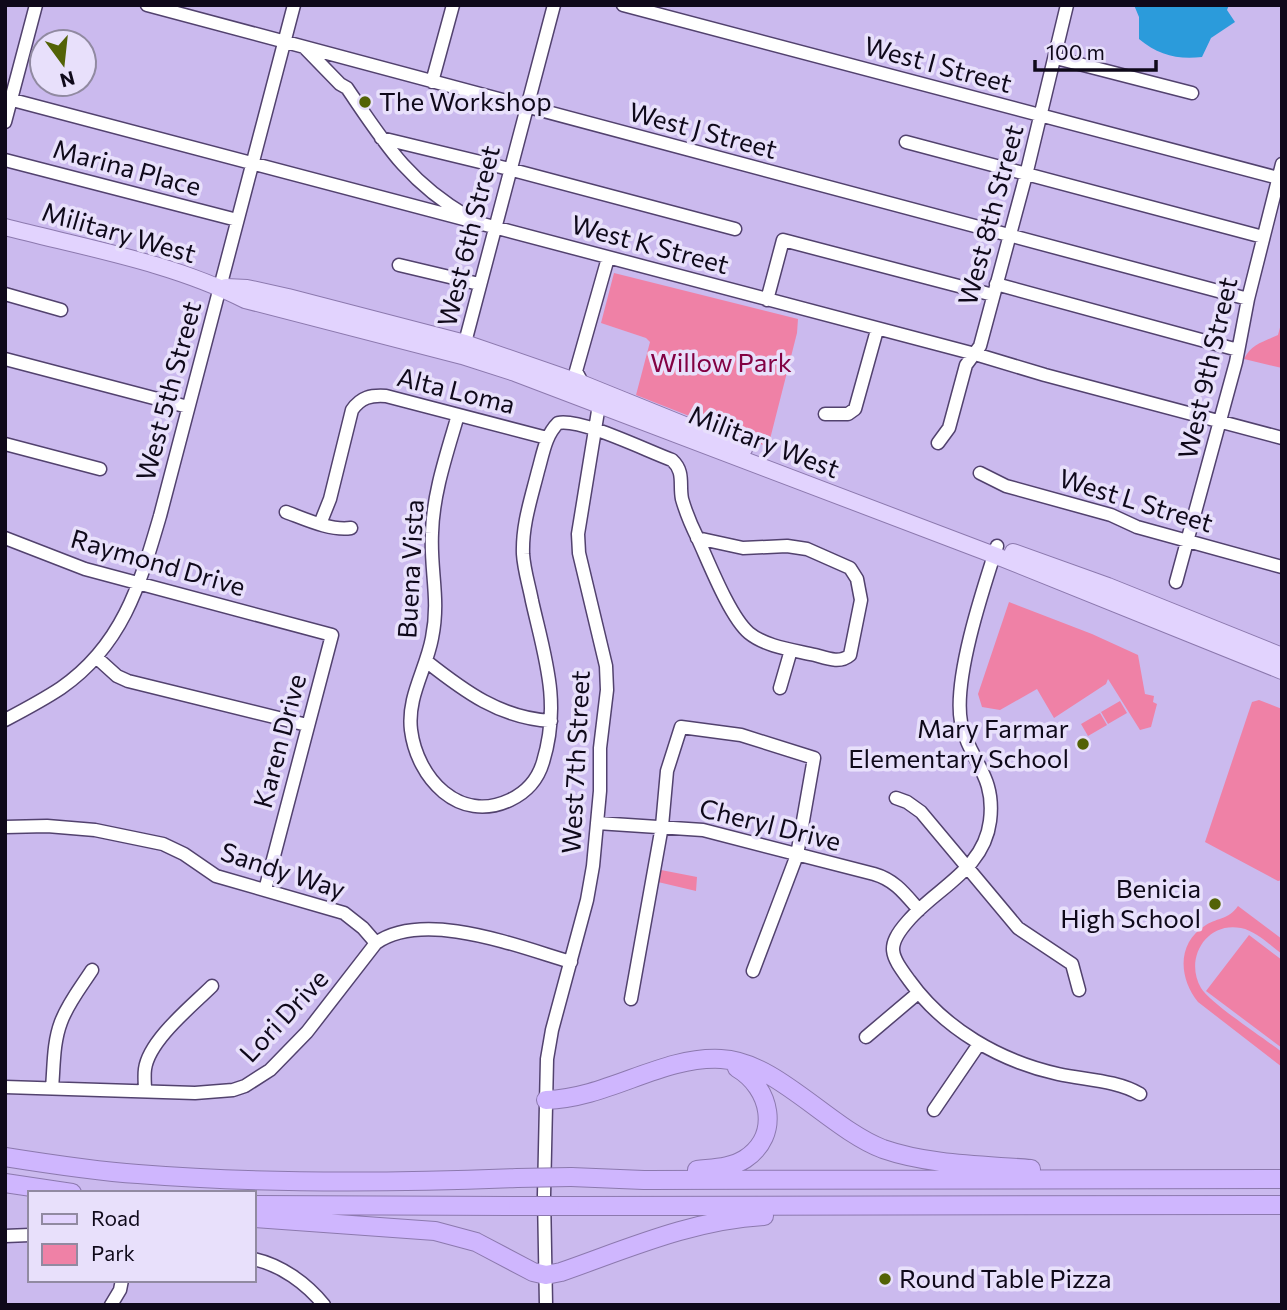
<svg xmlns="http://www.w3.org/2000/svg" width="1287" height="1310" font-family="Commissioner,sans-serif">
	<rect width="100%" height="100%" fill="#cbbaee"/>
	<!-- green -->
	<path fill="#ef81a6" d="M614,273L798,319L797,333L768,447L636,395L650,342L646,338L601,323Z
		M1282,320V368L1244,359C1251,344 1263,342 1278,335Z
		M1009,602L1092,634L1138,655L1145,694L1154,696L1153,702L1157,704L1151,727L1140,730L1108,679L1106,684L1054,718L1037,689L1000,710L982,707L978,694Z
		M1259,700L1282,709V880L1278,881L1205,842L1252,702Z
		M1120,701L1127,713L1108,724L1101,712Z
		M1100,713L1107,725L1088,736L1081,724Z
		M661,870L697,877L696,891L658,882Z
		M1238,906L1282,939V954C1270,945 1256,931 1241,928C1206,921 1184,959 1201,988C1210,1003 1265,1039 1282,1052V1067L1198,1002C1179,979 1176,943 1206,925C1219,917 1228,920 1238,906Z
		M1249,935L1282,960V1048L1206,991Z"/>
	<!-- water -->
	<path fill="#2b9bdb" d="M1134,5H1229L1227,10L1235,22L1211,38L1202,57C1178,60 1158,55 1139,39V17Z"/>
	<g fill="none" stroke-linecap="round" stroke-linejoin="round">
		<!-- minor casing -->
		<g stroke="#52426e" stroke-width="15">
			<path id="minor" d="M147,5L1248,299
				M623,5L1282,179
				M305,48L340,84L347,88C385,144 408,182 468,217
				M1056,58L1192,93
				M432,82L453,5
				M5,98L975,354L1045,375L1282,438
				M5,122L36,5
				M381,138L509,169L735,229
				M906,142L1263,237
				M5,160L237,220
				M399,265L479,284
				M996,284L1238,350
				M5,294L61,310
				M767,300L783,240L993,295
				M463,350L554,5
				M5,359L188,407
				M584,386L576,371L608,258
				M825,414H848L855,409L877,330
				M458,415C447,453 433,493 432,533C430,571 440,599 432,638C426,670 407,697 411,730C417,778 459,824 510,800C527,792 538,779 543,762C561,703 545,658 532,601C529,585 524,570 523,554C522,525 531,499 538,471C543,454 545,436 558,423C581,418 647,451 672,460C685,472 679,484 682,499C686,513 692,527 698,539C709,563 730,617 749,633C766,647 794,650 815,655C826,658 840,664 850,655L861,600L857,579L850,568L807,549L787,546L743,548L697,538
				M938,443L949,428L966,365L980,346L1026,175L1067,5
				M5,444L100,469
				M980,473L1006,486L1111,515L1137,527L1282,567
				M286,512C305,519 330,531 351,528
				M320,524L330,499L352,410C361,397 371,395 386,396L547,438
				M5,538L85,569L332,635L265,890
				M997,546C983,589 953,679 961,722C969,761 996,774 990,821C984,870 936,888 908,921C885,947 891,955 909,980C944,1029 1000,1061 1058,1074C1085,1080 1116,1080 1140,1094
				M1176,582L1236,362L1248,299L1282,164
				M96,657L117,676L128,681L307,725
				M426,661C464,691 500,718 551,721
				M780,688L791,650
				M5,720C24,710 43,700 61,688C123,645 140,584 160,516L294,5
				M896,798L907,802L921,812L1018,928L1072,964L1079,990
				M597,823L703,830L874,874C895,880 905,894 919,910
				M5,827L47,826L95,830L163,844L184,854L216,876L344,913L363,928L376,943
				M631,999L662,826L667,771L681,727L741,735L814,758L797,855L753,971
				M866,1037L918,993
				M5,1087L195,1093L233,1090L245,1086L270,1070L307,1032L376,943C425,909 519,947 571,962
				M52,1088C54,1066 53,1043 61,1022C68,1003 81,987 92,970
				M145,1091C145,1084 144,1076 145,1069C149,1040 192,1006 212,986
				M934,1110L979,1044
				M5,1236L30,1235
				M254,1259C281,1265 306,1283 324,1305
				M111,1305L120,1290L122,1280
				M546,1305L544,1195L547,1059L552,1030L587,900L593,866L600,791V748L607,690L606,666L579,553L578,534L599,405L595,400"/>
		</g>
		<!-- major casing -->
		<g stroke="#8c79ae" stroke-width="18">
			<path id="major" d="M5,227C82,247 174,263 245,300L462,356L515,373L994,555L1282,671
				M226,287L247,288L288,297L465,343L581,383L744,449
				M1013,552L1108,586L1282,656"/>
		</g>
		<!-- highway casing -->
		<g stroke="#8c79ae" stroke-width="20">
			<path id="highway" d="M546,1100C609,1098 661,1056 721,1059C776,1061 830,1129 883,1149C929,1165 982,1165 1031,1169
				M5,1157C49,1164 93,1171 138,1174C262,1184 393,1183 517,1178
				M697,1170C713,1168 731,1168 745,1159C781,1135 771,1088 737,1068
				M571,1177L644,1180L1282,1179
				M5,1183L72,1193
				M254,1205L518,1206
				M570,1206L1282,1205
				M254,1218L435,1231L476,1242L533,1272L546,1275L561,1272C627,1249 692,1220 764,1216"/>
		</g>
		<!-- minor -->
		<use href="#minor" stroke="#fff" stroke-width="12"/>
		<!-- major -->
		<use href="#major" stroke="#e2d3fe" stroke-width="16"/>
		<!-- highway -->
		<use href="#highway" stroke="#cfb6fe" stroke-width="18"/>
		<!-- highway-bridge casing -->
		<g stroke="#8c79ae" stroke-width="20" stroke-linecap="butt">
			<path id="highway-bridge" d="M517,1178L571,1177
				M518,1206H570"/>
		</g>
		<!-- highway-bridge -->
		<use href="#highway-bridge" stroke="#cfb6fe" stroke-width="18"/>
	</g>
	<!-- markers -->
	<g fill="#536206" stroke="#e8e0fb" stroke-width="2.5">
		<circle cx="365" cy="102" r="7"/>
		<circle cx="1083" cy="744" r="7"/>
		<circle cx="1215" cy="904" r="7"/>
		<circle cx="885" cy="1279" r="7"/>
	</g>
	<g text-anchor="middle" stroke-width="7" stroke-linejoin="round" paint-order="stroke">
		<!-- street labels -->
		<g font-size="26" fill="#0f091a" stroke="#e8e0fb">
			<text transform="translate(938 65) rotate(15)" y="9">West I Street</text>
			<text transform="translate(703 131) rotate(15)" y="9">West J Street</text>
			<text transform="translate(127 168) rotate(15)" y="9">Marina Place</text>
			<text transform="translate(991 215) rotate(-75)" y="9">West 8th Street</text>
			<text transform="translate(119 233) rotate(16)" y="9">Military West</text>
			<text transform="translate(469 236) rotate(-76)" y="9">West 6th Street</text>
			<text transform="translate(650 245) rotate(15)" y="9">West K Street</text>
			<text transform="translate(1208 368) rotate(-77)" y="9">West 9th Street</text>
			<text transform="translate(169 391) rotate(-75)" y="9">West 5th Street</text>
			<text transform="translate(456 391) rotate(14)" y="9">Alta Loma</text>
			<text transform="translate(764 442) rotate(21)" y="9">Military West</text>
			<text transform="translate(1136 501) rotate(17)" y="9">West L Street</text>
			<text transform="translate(158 563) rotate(16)" y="9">Raymond Drive</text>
			<text transform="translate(411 569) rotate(-87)" y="9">Buena Vista</text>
			<text transform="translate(280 741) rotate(-75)" y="9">Karen Drive</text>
			<text transform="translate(576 762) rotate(-87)" y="9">West 7th Street</text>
			<text transform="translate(770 825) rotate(14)" y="9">Cheryl Drive</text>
			<text transform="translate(283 871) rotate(18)" y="9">Sandy Way</text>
			<text transform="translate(284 1016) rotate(-47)" y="9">Lori Drive</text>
		</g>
		<!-- poi labels -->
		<g font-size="26" fill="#0f091a" stroke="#e8e0fb" text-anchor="start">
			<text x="379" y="111">The Workshop</text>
			<text x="1069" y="738" text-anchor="end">Mary Farmar<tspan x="1069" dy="30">Elementary School</tspan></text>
			<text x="1201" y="898" text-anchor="end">Benicia<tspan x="1201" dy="30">High School</tspan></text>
			<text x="899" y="1288">Round Table Pizza</text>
		</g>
		<!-- park labels -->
		<g font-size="26" fill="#820143" stroke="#e8e0fb">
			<text x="721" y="372">Willow Park</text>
		</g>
	</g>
	<!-- border -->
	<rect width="1287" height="1310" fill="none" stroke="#0f091a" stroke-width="14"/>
	<!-- legend -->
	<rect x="28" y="1191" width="228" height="91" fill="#e8e0fb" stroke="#918aa1" stroke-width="2"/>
	<rect x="42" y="1214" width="35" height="10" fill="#e2d3fe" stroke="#918aa1" stroke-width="2"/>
	<text x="91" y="1226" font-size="21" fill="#0f091a">Road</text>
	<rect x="42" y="1244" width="35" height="21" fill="#ef81a6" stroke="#918aa1" stroke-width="2"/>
	<text x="91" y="1261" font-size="21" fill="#0f091a">Park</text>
	<!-- north arrow -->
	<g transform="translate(63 63) rotate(165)"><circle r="33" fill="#e8e0fb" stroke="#918aa1" stroke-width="2"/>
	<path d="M0-5L12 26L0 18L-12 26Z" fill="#536206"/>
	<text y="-10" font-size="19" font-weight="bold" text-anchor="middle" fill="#0f091a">N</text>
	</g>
	<!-- scale -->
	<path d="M1035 60v10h121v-10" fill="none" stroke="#0f091a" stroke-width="3.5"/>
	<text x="1046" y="60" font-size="21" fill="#0f091a" stroke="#e8e0fb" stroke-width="5" paint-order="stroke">100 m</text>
</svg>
